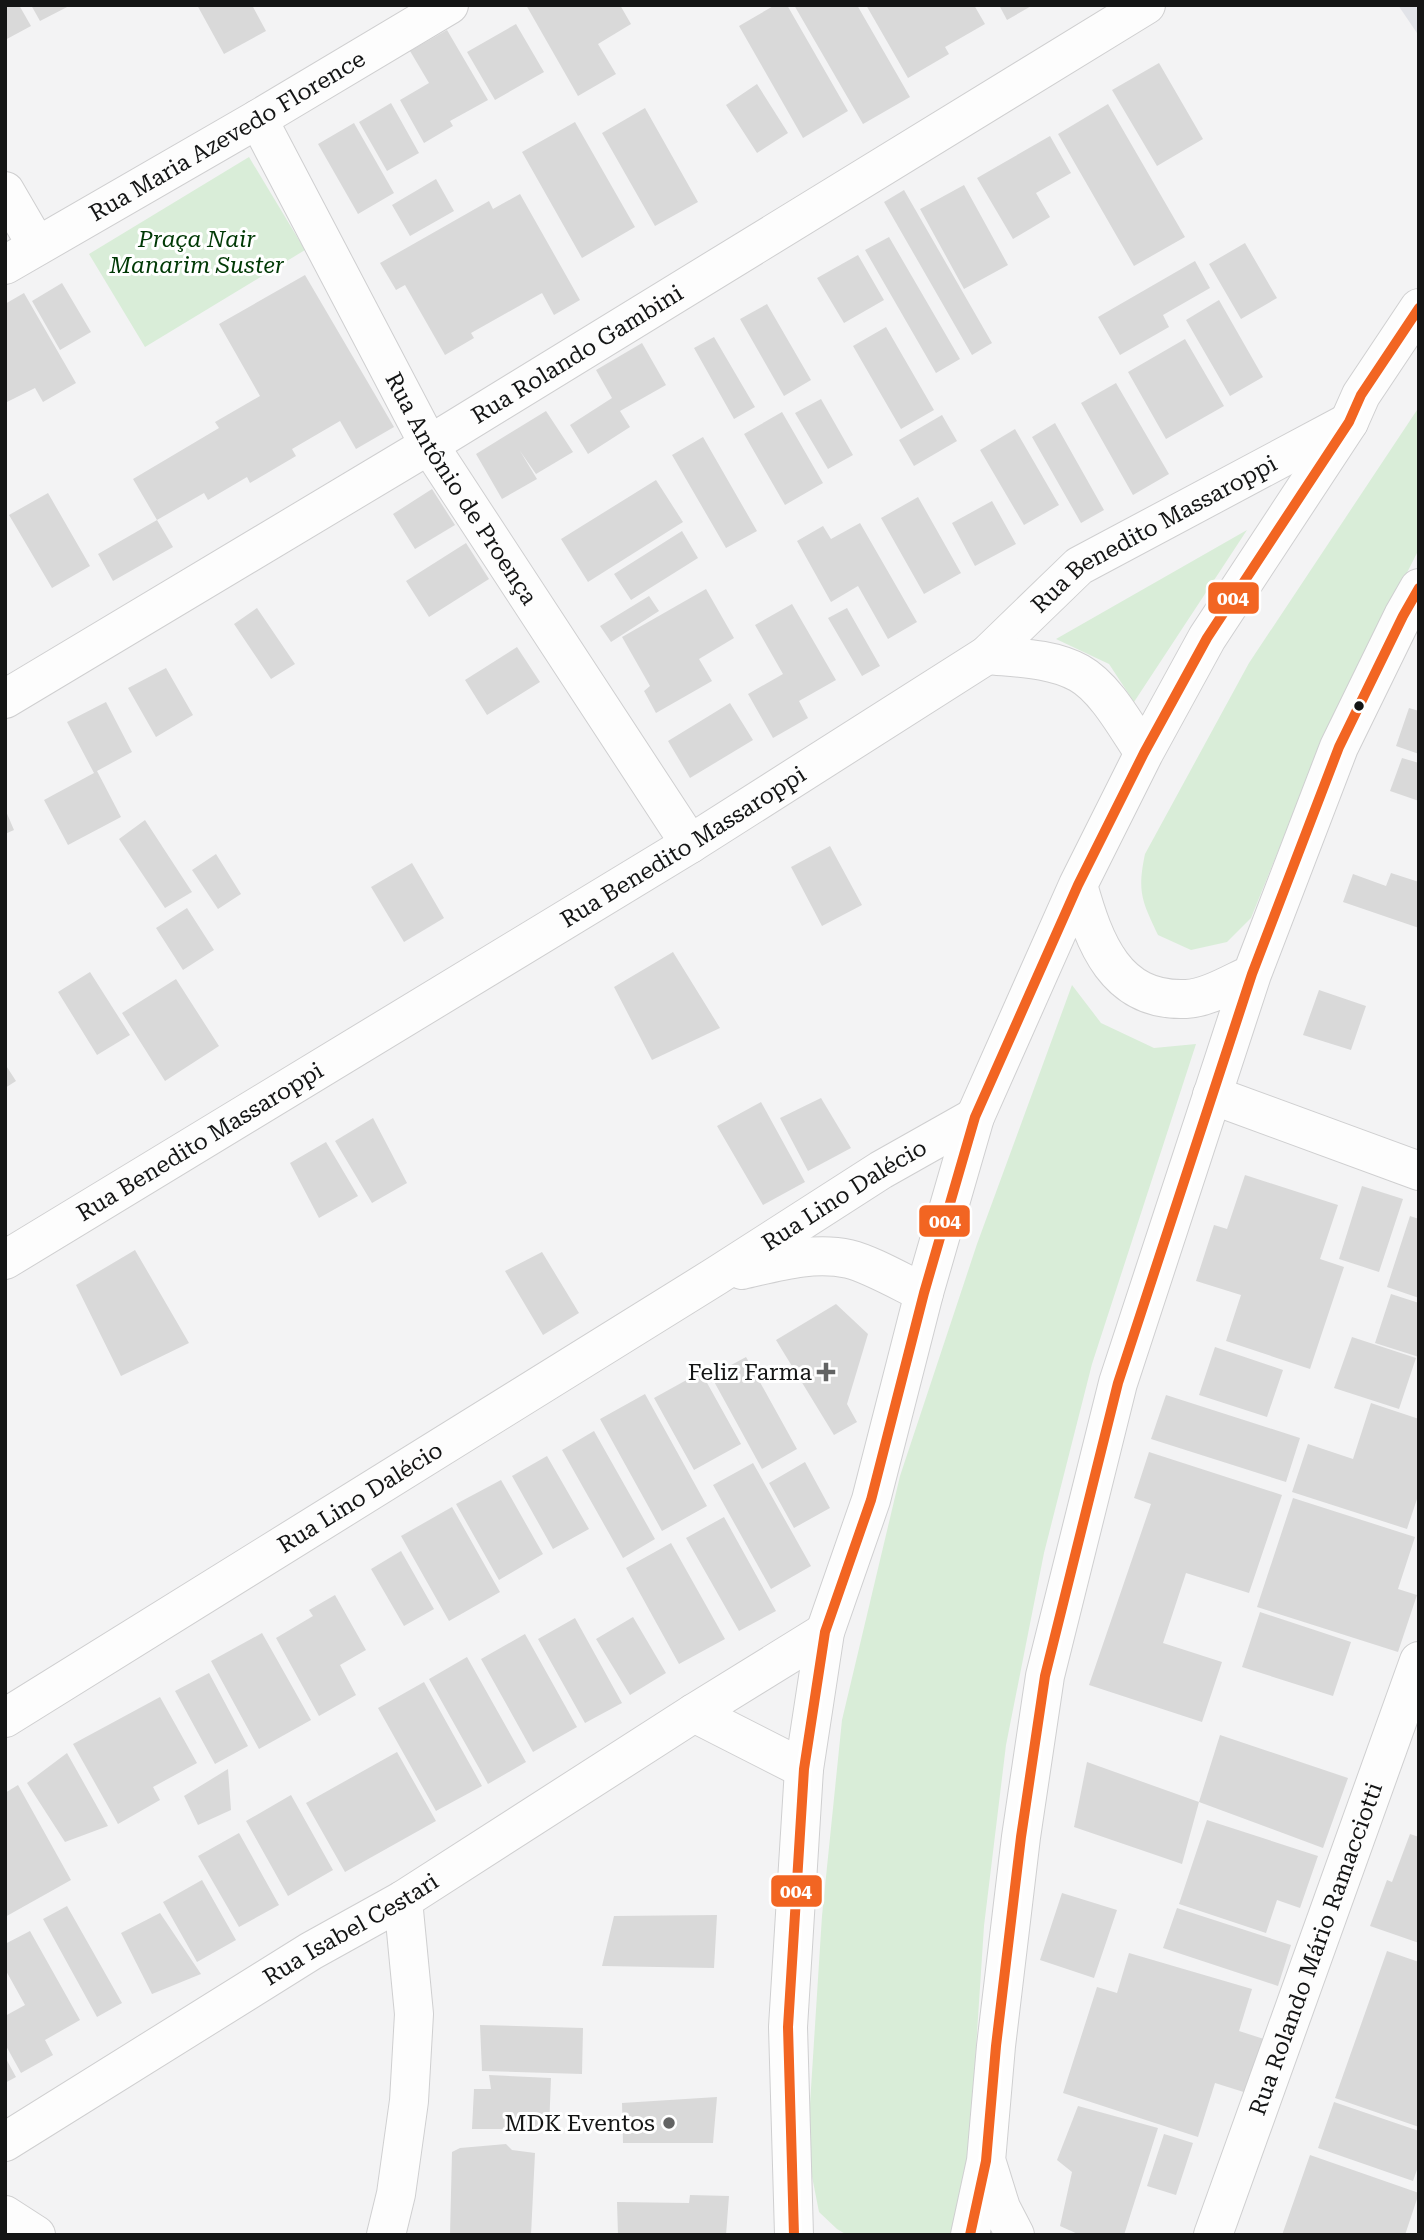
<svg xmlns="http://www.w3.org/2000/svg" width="1424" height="2240" font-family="'Roboto Serif',serif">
	<rect width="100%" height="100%" fill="#f3f3f4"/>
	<!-- built -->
	<path fill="#e1e3e8" d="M1398,5H1419V36Z"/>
	<!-- green -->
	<path fill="#d9edd8" d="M249,157L305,250L145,347L89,254Z
		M1419,407V549L1324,737L1251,918L1227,942L1191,950L1158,935C1142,901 1137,892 1145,854L1249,663Z
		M1247,530L1134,702L1109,664L1056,639Z
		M1072,985L1101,1023L1154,1048L1196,1044L1092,1364L1044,1553L1006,1745L984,1926L965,2217L959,2235H847L837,2229L819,2212L807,2151L822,1916L842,1720L900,1476L977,1244Z"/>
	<!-- building -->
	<path fill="#d9d9d9" d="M5,5H19L31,26L5,40Z
		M31,5H71L40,21Z
		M197,5H252L266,31L224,54Z
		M526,5H620L631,24L598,44L616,74L578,96Z
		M775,5H787L848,111L803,138L739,26Z
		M794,5H857L910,97L863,124Z
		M866,5H974L985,24L945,47L949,54L908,78Z
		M999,5H1033L1007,20Z
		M516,24L544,72L495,100L467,52Z
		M447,30L488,100L450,121L453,126L424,143L400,100L429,83L410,51Z
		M1159,63L1203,139L1157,166L1112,90Z
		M757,84L788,133L757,153L726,105Z
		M391,103L419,153L387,171L359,122Z
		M1108,104L1185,237L1134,266L1058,134Z
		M645,108L698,202L655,226L602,133Z
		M575,122L635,227L582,258L522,152Z
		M354,123L394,193L358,214L318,144Z
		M1050,136L1071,173L1036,193L1050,217L1013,239L977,178Z
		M436,179L454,211L410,236L392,205Z
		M964,185L1008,265L964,289L920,209Z
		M904,190L992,343L972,355L884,202Z
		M520,194L580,300L554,315L542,293L471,333L474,338L445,355L405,285L396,290L380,263L489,201L493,209Z
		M889,237L960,359L936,373L865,250Z
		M1245,243L1277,298L1241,319L1209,264Z
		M858,255L884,300L844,323L817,278Z
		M1195,261L1210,288L1163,315L1169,327L1120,355L1098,317Z
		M305,275L394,427L356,449L340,421L292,449L296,456L250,483L247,477L208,500L204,493L157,520L133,479L219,428L215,422L260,396L219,324Z
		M62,283L91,332L60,350L32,301Z
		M24,293L76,383L43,402L35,388L5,403V304Z
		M1219,300L1263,377L1230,396L1186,320Z
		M767,304L811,380L784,396L740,319Z
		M886,327L934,410L901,429L853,346Z
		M714,337L755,407L734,419L694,348Z
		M1185,339L1224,406L1166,439L1128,372Z
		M642,343L666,385L620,411L630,427L588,454L570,425L612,398L596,370Z
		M1116,383L1169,474L1133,495L1081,403Z
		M821,399L853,455L828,469L795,413Z
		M546,411L573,452L536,474L520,451L537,479L502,499L476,454Z
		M782,412L823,483L785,505L744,434Z
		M942,415L957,441L914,466L899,440Z
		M1055,423L1104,510L1081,523L1032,437Z
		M1015,429L1059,505L1024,525L980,450Z
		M703,437L757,531L726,548L672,455Z
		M656,480L683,522L588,582L561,539Z
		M432,489L455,525L415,549L393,514Z
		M48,493L90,566L52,588L9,515Z
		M918,497L961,573L924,594L881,518Z
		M992,501L1016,544L975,566L952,523Z
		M157,520L173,547L113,581L98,554Z
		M860,523L917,622L888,639L858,586L831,602L797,541L823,526L831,539Z
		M682,531L698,558L631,600L614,574Z
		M466,543L489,579L429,617L406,581Z
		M706,589L734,638L699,659L712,681L656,713L644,691L650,686L622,637Z
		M649,596L659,611L611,642L600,626Z
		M792,604L836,680L799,701L808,718L773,738L748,694L783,674L755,625Z
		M257,608L295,664L271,679L234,624Z
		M847,608L880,666L862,676L828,618Z
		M517,647L540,682L487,715L465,680Z
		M166,668L193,715L156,737L128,688Z
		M106,702L132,752L97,771L121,817L68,845L44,800L94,773L67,722Z
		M730,703L753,740L690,778L668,741Z
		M1409,708L1419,711V754L1396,746Z
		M1402,758L1419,763V801L1390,791Z
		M5,809L14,830L5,834Z
		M145,820L192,892L165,908L119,839Z
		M830,846L862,905L822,926L791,867Z
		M216,854L241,894L218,909L192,870Z
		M412,863L444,918L404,942L371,887Z
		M1391,873L1419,882V928L1343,902L1353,874L1386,886Z
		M187,908L214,950L183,970L156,928Z
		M673,952L720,1028L652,1060L614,987Z
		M90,972L130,1035L97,1055L58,992Z
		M176,979L219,1046L165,1081L122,1013Z
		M1319,990L1366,1006L1351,1050L1303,1035Z
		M5,1064L16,1081L5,1088Z
		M821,1098L851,1148L808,1171L780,1118Z
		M761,1102L805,1182L763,1205L717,1126Z
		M373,1118L407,1183L372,1203L335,1141Z
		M326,1142L358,1196L319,1218L290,1163Z
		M1245,1175L1338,1205L1320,1259L1344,1267L1310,1369L1226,1341L1241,1295L1196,1281L1214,1225L1227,1229Z
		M1362,1186L1403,1199L1379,1272L1339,1259Z
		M1410,1216L1419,1219V1298L1387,1287Z
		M135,1250L189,1343L121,1376L76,1285Z
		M542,1252L579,1313L543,1335L505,1271Z
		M1391,1294L1419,1303V1357L1375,1343Z
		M836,1304L868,1334L847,1404L857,1422L834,1435L776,1340Z
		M1352,1337L1416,1358L1399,1409L1334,1388Z
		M1215,1347L1283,1370L1267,1417L1199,1395Z
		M746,1357L797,1449L762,1469L711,1376Z
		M701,1372L741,1444L694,1470L654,1398Z
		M645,1394L707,1506L662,1531L600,1419Z
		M1166,1395L1300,1438L1286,1482L1151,1439Z
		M1371,1403L1419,1419V1493L1407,1529L1292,1492L1308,1444L1353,1459Z
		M594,1431L655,1539L623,1558L562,1450Z
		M1149,1452L1282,1495L1249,1593L1186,1573L1163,1643L1222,1662L1202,1722L1089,1685L1151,1504L1134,1498Z
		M547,1456L589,1529L553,1549L512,1476Z
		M805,1462L830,1508L794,1528L769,1483Z
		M753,1463L811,1566L771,1589L713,1485Z
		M501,1480L543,1554L499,1580L456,1504Z
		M1293,1498L1415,1537L1398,1589L1417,1595L1398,1652L1257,1607Z
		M452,1507L500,1592L449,1621L401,1536Z
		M724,1517L776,1611L739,1631L686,1538Z
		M671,1543L725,1639L679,1664L626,1568Z
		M401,1551L434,1609L404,1626L371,1569Z
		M335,1595L366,1650L340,1665L356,1695L319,1716L276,1638L313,1616L309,1610Z
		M1260,1612L1351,1642L1333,1696L1242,1667Z
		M633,1617L666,1673L630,1695L596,1639Z
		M575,1618L622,1703L585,1723L538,1639Z
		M262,1633L311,1720L259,1749L211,1661Z
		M525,1634L577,1727L533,1752L481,1659Z
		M467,1657L526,1762L488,1784L429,1679Z
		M209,1673L248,1746L215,1764L175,1691Z
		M424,1682L482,1786L436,1811L378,1708Z
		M160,1697L197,1763L153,1787L160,1800L118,1824L73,1744Z
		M1220,1735L1348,1778L1323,1848L1199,1802Z
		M397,1752L436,1821L345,1872L306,1803Z
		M67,1753L108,1826L65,1842L27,1783Z
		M1087,1762L1199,1802L1182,1864L1074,1827Z
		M228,1769L231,1810L198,1825L184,1796Z
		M18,1785L71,1880L5,1917V1793Z
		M291,1795L333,1870L288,1896L246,1821Z
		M1207,1820L1318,1856L1300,1908L1277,1900L1266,1933L1179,1904Z
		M239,1833L279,1905L239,1927L198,1856Z
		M1410,1834L1419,1837V1943L1370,1926L1387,1880L1392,1882Z
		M202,1880L236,1940L197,1962L163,1902Z
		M1062,1893L1117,1910L1094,1978L1040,1960Z
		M67,1906L122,2003L97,2017L43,1919Z
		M1177,1908L1291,1945L1278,1986L1163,1948Z
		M160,1913L201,1974L152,1994L121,1933Z
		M717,1915L714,1968L602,1966L614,1916Z
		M30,1931L80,2020L45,2040L53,2055L21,2073L5,2044V2016L25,2005L5,1969V1944Z
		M1387,1951L1419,1962V2127L1335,2098Z
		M1129,1953L1252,1989L1239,2031L1267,2040L1250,2094L1215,2083L1198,2137L1063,2093L1097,1987L1117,1993Z
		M480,2025L583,2028L582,2074L482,2071Z
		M5,2057L16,2077L5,2083Z
		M489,2075L551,2078L549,2129H472L474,2089H491Z
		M717,2097L713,2143H623L622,2103Z
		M1334,2102L1419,2131V2164L1413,2181L1318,2148Z
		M1078,2106L1158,2128L1124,2235H1080L1060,2226L1072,2172L1057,2160Z
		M1164,2134L1193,2143L1176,2195L1147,2186Z
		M506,2144L512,2150L535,2153L531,2235H450L452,2152L460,2148Z
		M1310,2155L1419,2193L1405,2235H1282Z
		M690,2195L729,2196L726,2235H618L617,2202L689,2203Z"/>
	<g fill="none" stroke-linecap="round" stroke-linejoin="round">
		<!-- street casing -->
		<g stroke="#cfcfd0" stroke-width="40">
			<g id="street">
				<path id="s1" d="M258,119L429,445L690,844"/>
				<path d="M5,191L37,246"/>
				<path id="s2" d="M5,265L258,119L449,5"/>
				<path id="s3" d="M5,699L429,445L1146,5"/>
				<path d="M1212,1095L1419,1171"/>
				<path id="s4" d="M5,1260L690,844L987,655L1079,566L1349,422"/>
				<path d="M742,1270C777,1262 813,1251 849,1259C870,1264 903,1283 924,1293"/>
				<path d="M694,1713L804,1769"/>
				<path id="s5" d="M5,1718L716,1276L881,1170L975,1117"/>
				<path id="s6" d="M5,2142L311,1951L403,1900L694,1713L825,1632"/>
				<path d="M5,2215L36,2235"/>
				<path d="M386,2235L396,2194L409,2101L414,2014L403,1900"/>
				<path id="s7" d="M1213,2235L1419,1661"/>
			</g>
		</g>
		<!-- primary casing -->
		<g stroke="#cfcfd0" stroke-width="40">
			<path id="primary" d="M987,655C1018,658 1051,658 1079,673C1106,688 1127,728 1144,753
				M1078,885C1094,942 1115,1002 1186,999C1208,998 1232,983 1252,974
				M987,2163L1001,2208L1015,2235
				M794,2235L788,2027L804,1769L825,1632L871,1500L924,1293L975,1117L1078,885L1144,753L1207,638L1349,422L1361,395L1419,308
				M970,2235L986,2161L996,2046L1021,1837L1045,1676L1118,1383L1252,974L1339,747L1403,616L1419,588"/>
		</g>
		<!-- street -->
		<use href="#street" stroke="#fdfdfd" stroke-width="38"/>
		<!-- primary -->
		<use href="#primary" stroke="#fdfdfd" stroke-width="38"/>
		<!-- bus-1 casing -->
		<g stroke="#fff" stroke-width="16">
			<path id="bus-1" d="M794,2235L788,2027L804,1769L825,1632L871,1500L924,1293L975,1117L1078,885L1144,753L1207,638L1349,422L1361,395L1419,308
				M970,2235L986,2161L996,2046L1021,1837L1045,1676L1118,1383L1252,974L1339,747L1403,616L1419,588"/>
		</g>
		<!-- bus-1 -->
		<use href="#bus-1" stroke="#f26522" stroke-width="10"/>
	</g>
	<!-- markers -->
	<circle fill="#141515" stroke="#fff" stroke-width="2.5" cx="1359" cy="706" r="6"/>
	<g fill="#626363" stroke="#fff" stroke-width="2.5">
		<path d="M822.5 1361.5h7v7h7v7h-7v7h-7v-7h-7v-7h7z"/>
		<circle cx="669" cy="2123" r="7"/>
	</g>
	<g text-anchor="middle" stroke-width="6" stroke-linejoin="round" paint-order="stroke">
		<!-- street labels -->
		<g font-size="23" fill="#141515" stroke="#fff">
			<text dy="8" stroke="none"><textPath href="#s2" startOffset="257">Rua Maria Azevedo Florence</textPath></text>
			<text dy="8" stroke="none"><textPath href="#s3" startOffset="668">Rua Rolando Gambini</textPath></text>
			<text dy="8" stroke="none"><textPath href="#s1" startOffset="422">Rua Antônio de Proença</textPath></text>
			<text dy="8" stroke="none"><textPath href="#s4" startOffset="1362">Rua Benedito Massaroppi</textPath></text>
			<text dy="8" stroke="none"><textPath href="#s4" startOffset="794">Rua Benedito Massaroppi</textPath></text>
			<text dy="8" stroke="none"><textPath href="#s4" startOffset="228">Rua Benedito Massaroppi</textPath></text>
			<text dy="8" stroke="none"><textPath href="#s5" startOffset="989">Rua Lino Dalécio</textPath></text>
			<text dy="8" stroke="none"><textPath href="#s5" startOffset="418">Rua Lino Dalécio</textPath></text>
			<text dy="8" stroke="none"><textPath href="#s6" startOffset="406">Rua Isabel Cestari</textPath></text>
			<text dy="8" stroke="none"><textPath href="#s7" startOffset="304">Rua Rolando Mário Ramacciotti</textPath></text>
		</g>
		<!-- park labels -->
		<g font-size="23" font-style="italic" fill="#003905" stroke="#fff">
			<text x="197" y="247">Praça Nair<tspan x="197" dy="26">Manarim Suster</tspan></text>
		</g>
		<!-- poi labels -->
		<g font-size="23" fill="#141515" stroke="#fff" text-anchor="end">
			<text x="812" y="1380">Feliz Farma</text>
			<text x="655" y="2131">MDK Eventos</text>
		</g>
	</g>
	<g stroke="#fff" stroke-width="2.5">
		<rect x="1207" y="581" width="53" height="34" rx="7" fill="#f26522"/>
		<rect x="918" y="1204" width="53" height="34" rx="7" fill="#f26522"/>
		<rect x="770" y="1874" width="53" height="34" rx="7" fill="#f26522"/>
	</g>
	<g font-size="19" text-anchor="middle" font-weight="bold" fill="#fff">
		<text x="1233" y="605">004</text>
		<text x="945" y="1228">004</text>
		<text x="796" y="1898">004</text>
	</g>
	<!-- border -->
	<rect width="1424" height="2240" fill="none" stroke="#141515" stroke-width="14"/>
</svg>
